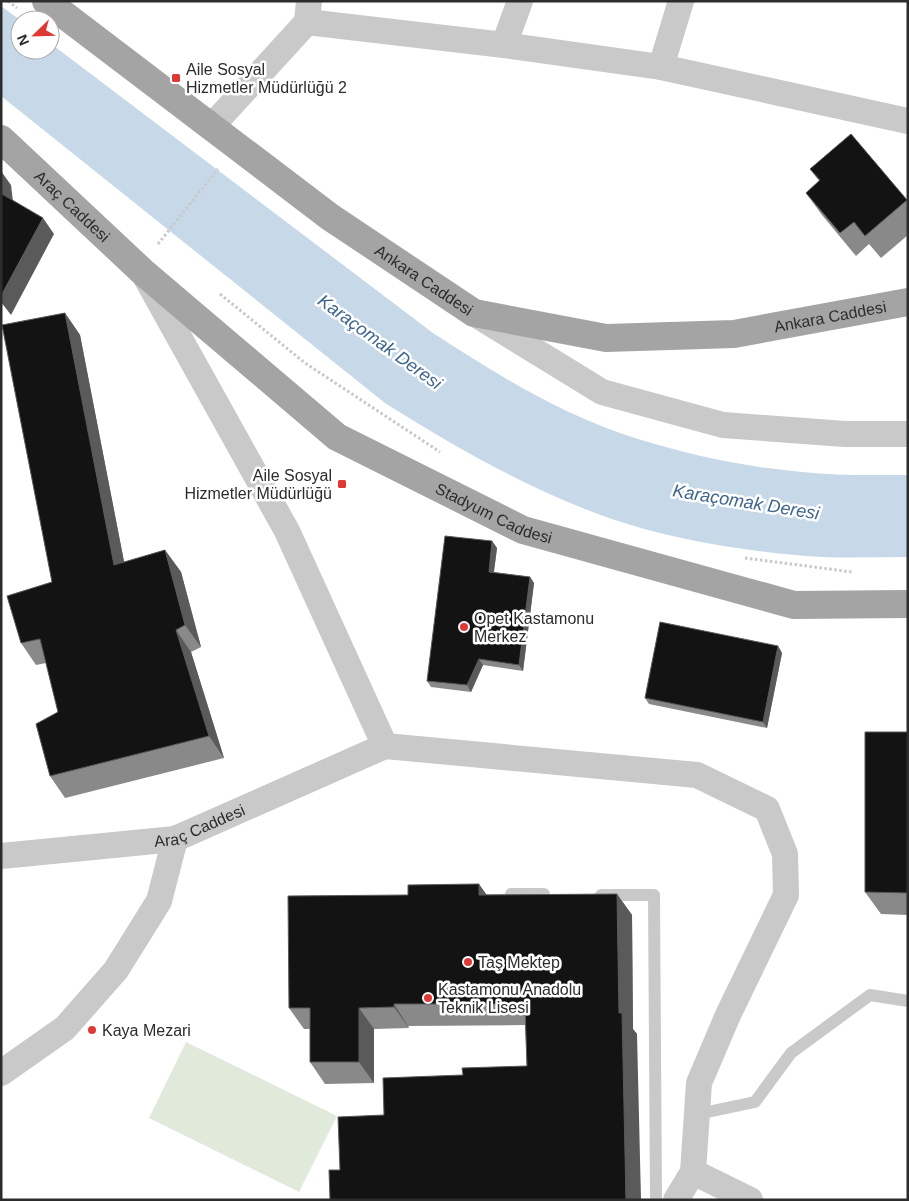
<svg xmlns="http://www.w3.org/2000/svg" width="909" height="1201" font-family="Arial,sans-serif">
	<rect width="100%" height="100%" fill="#fff"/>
	<!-- green -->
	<path fill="#e1eada" d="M186,1042L337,1116L299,1192L149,1118Z"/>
	<!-- water -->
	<path fill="#c7d8e9" d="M1,6L20,20V50H50V43L433,333C496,374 562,415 635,438C689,455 745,467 802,472C837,476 872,475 908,475V557C870,557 832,559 795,555C731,549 666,538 606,517C528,489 455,447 385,403L1,96Z"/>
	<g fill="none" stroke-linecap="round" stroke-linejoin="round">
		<!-- path -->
		<path stroke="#c9c9c9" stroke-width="3" stroke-dasharray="2.5 2.5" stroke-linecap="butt" d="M8,1L17,8
			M158,244L218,169
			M220,294L305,363L440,452
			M745,558L852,572"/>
		<!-- lane -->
		<path stroke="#c9c9c9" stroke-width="12" d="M511,894H544
			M601,895H654L656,1200
			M698,1114L755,1102L791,1053L870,995L908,1001"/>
		<!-- street -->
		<g stroke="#c9c9c9" stroke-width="26">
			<path d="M309,1L307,22L504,45L520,1"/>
			<path d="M681,1L661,67L908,121"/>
			<path d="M504,45L661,67"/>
			<path d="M211,127L307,22"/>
			<path d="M145,276L287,531L385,746L697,775L767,809L785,854L786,895L728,1015L699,1083L693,1172L750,1200"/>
			<path d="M475,314L602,392L723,425L845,434H908"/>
			<path id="s1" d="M1,856L175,839L385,746"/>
			<path d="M1,1073L65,1028L116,970L159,901L175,839"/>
			<path d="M676,1200L693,1172"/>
		</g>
		<!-- primary -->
		<g stroke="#a4a4a4" stroke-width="28">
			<path id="s2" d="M46,1L330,217L474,313L606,338L734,334L908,302"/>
			<path id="s3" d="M1,139L144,273L337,437L523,530L794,605L908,604"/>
		</g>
	</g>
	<!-- wall -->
	<path fill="#898989" d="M851,134L908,201V235L881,258L869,244L856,256L822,215L806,193L819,181L810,169Z
		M65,313L80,335L124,562L165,550L181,572L201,647L191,652L224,758L65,798L50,776L58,712L46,663L36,665L21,643L52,582Z
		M492,541L497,548L494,572L530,577L534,583L523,671L483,665L471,692L431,687L427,681Z
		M778,646L782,653L767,728L649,704L645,698Z
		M908,732V915L881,914L865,892Z
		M617,894L632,915L633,1029L637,1034L340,1170L384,1115L463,1075L527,1066L525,1025L408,1026L409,1028L374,1029V1083L325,1084L310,1062V1029H304L289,1008L408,895Z"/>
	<!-- shaded-wall -->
	<path fill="#5a5a5a" d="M1,171L11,185L14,210L2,194Z
		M43,218L54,234L11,315L1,302V296Z
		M65,313L80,335L129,587L114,565Z
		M492,541L497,548L493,578L489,572Z
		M165,550L181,572L201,647L185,625Z
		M530,577L534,583L523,671L519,665Z
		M176,630L191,652L224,758L209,736Z
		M778,646L782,653L767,728L763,722Z
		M479,659L483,665L471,692L467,685Z
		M479,884L494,905L479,895Z
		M617,894L632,915L633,1029L637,1034L641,1200H626L619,1013Z
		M394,1004L408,1026L409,1028L394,1007Z
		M359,1008L374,1029V1083L359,1062Z"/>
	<!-- building -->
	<path fill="#131313" stroke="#5a5a5a" d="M851,134L907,200L865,236L854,222L840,233L806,193L820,180L810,169Z
		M1,183L2,194L43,218L1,296Z
		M65,313L114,565L165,550L185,625L176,630L209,736L50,776L36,724L58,712L40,639L21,643L7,596L52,582L2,325Z
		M445,536L492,541L489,572L530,577L519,665L479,659L467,685L427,681Z
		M660,622L778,646L763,722L645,698Z
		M865,732H908V893L865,892Z
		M479,884V895L617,894L619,1013H622L626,1200H330L329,1170H340L338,1117L384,1115L383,1078L463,1075L462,1068L527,1066L525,1004H394V1007L359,1008V1062H310V1008H289L288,896L408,895V885Z"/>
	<!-- markers -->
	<g fill="#de3934" stroke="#fff" stroke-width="2">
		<rect x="171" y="73" width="10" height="10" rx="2.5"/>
		<rect x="337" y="479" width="10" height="10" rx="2.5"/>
		<circle cx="464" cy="627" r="5"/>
		<circle cx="468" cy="962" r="5"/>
		<circle cx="428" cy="998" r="5"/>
		<circle cx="92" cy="1030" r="5"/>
	</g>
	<g text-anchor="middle" stroke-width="5" stroke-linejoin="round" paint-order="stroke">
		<!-- poi labels -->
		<g font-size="16" fill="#2c2c2c" stroke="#fff" text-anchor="start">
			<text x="186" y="75">Aile Sosyal<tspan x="186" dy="18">Hizmetler Müdürlüğü 2</tspan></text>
			<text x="332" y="481" text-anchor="end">Aile Sosyal<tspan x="332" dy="18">Hizmetler Müdürlüğü</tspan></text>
			<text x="474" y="624">Opet Kastamonu<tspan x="474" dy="18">Merkez</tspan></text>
			<text x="478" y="968">Taş Mektep</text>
			<text x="438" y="995">Kastamonu Anadolu<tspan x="438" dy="18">Teknik Lisesi</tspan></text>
			<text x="102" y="1036">Kaya Mezari</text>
		</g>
		<!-- street labels -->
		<g font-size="16" fill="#2c2c2c" stroke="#fff">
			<text dy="6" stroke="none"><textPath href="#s3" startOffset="98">Araç Caddesi</textPath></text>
			<text dy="6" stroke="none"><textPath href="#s2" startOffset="470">Ankara Caddesi</textPath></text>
			<text dy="6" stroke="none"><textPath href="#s2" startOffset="890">Ankara Caddesi</textPath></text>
			<text dy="6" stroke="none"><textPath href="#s3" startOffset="624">Stadyum Caddesi</textPath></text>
			<text dy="6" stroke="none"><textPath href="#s1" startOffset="202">Araç Caddesi</textPath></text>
		</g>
		<!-- water labels -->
		<g font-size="18" font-style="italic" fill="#3e658b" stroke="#fff">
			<text transform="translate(380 342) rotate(36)" y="6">Karaçomak Deresi</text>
			<text transform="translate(746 502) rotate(9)" y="6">Karaçomak Deresi</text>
		</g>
	</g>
	<!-- border -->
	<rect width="909" height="1201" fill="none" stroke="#2c2c2c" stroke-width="5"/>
	<!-- north arrow -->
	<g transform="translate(35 35) rotate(247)"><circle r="24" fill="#ffffff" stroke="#ababab"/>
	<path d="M0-4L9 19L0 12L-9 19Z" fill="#de3934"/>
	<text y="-8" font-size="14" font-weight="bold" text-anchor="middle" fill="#2c2c2c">N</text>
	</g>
</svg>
